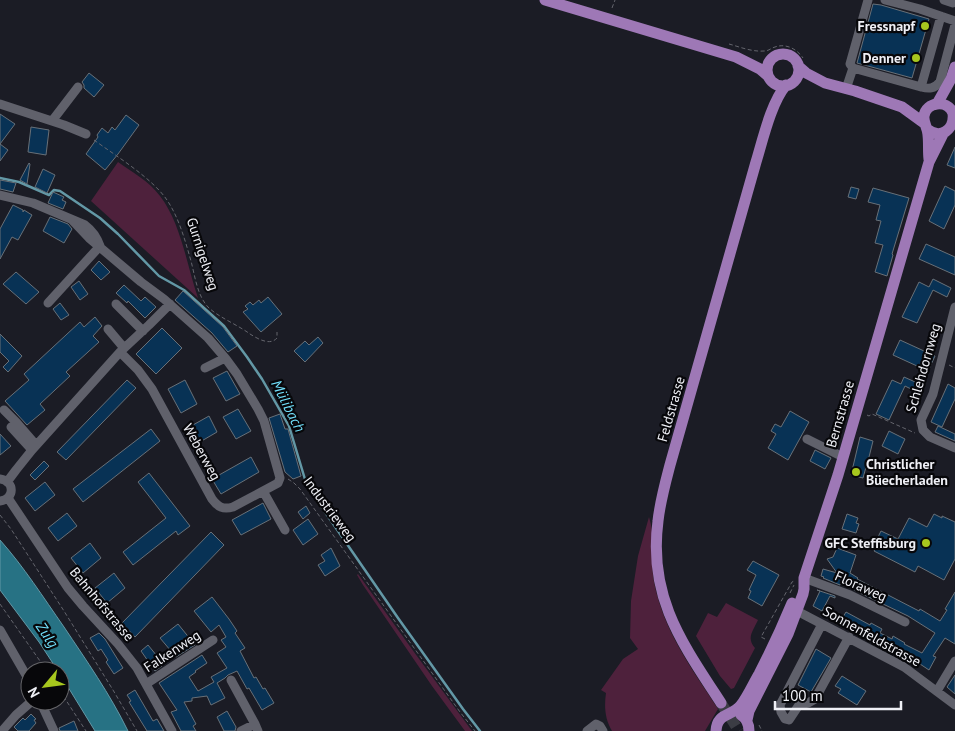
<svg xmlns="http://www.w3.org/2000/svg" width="955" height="731" font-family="'PT Sans',sans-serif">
	<rect width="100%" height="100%" fill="#1b1c25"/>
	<!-- green -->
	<path fill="#4e213c" d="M118,162C132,172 149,181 160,196C181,223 187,266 198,298L91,201Z
		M649,517C656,538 650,561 654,582C663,630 692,669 718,709L705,731H612C605,719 604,707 606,693L601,690L623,659L638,649L630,638L631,601L638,556Z
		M358,574L414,652L472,731H465L432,686L363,585L357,575Z
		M726,603L758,620C753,631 746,638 755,648L734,688L731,689L720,676L696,636L708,613L717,617Z"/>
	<!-- water -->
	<path fill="#277284" stroke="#6398a6" d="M0,540C24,567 43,597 64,627C86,660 110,694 128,731H95L60,674V671H58L39,642L0,590Z"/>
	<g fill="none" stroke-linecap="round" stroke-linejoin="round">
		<!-- stream -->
		<path stroke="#6398a6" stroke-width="2.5" d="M0,178L19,182L49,195L54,190L60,191L100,218L118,234L159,276L184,290L224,326L247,357L262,379L289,426L307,486L398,618L463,709L480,731"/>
	</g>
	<!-- building -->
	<path fill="#083255" stroke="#687078" d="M873,4L881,5L929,19L912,78L857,63Z
		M89,73L104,85L94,97L84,88V85L82,82Z
		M0,114L15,124L0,144L8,150L0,161Z
		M126,115L139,125L118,154L105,170L86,154L98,137L97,135L102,128L108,133L112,127L115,130Z
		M31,127L49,130L46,155L28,152Z
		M955,147V168L947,165Z
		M29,163L30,164L27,184L20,180Z
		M43,169L55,175L47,193L35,187Z
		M0,180L16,183L13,192L0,189Z
		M945,186L955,191V205L944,229L929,221Z
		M851,187L859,189L856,199L848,197Z
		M873,188L909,198L892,254L893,255L887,276L875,272L883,245L875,243L881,221L876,220L880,205L868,202Z
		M53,192L64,197L62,200L66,202L63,209L48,203Z
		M13,205L23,210V212L24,210L32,215L18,240L12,237L0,259V229Z
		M50,217L68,224L72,229L64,243L43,231Z
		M926,244L955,257V275L919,259Z
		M99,261L110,272L101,280L91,270Z
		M16,272L39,292L26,304L3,284Z
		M933,279L951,288L947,297L933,290L917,323L902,317L919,282L929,287Z
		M79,281L88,294L80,300L71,287Z
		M124,285L141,301L145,297L156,307L145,318L128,301L127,303L116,293Z
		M183,291L223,327L237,346L228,352L212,333L175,300Z
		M268,297L282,314L261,332L243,312L248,309L245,306L250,302L253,305L259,300L261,303Z
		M60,303L69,315L61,320L53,309Z
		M95,317L102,326L93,336L99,342L66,372L70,376L40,404L45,410L27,425L5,401L29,380L24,374L80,322L84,327Z
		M162,328L182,348L156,374L136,354Z
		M0,334L22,356L8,372L3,367L9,361L0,352Z
		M318,337L323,343L305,362L294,351L305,341L309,345Z
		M900,340L935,356L928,371L893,355Z
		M227,371L240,394L226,401L213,378Z
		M904,377L922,385L919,393L905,386L889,420L876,414L892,380L901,384Z
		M127,380L136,388L66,460L57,452Z
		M185,380L197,404L181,413L168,389Z
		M948,384L955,388V399L942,427L931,422Z
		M238,409L251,431L236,439L223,417Z
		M790,411L809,422L788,460L768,448L776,434L771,431L775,424L781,427Z
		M280,414L285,429H288L301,476L293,479L285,472L269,418Z
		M209,416L217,432L193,446L184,430Z
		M938,426L955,434V441L935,432Z
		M151,429L160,441L83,502L73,489Z
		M889,431L905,439L898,454L882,446Z
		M0,434L11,446L0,455Z
		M860,437L873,441L868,461L869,462L867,468L866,467L863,478L851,475Z
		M815,450L831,458L825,469L810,461Z
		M251,457L259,472L221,494L212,479Z
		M44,461L49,466L35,480L30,475Z
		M149,473L190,526L178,535L176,531L133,565L123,552L166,518L138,482Z
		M45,482L55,495L35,511L25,498Z
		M263,503L271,519L241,535L232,520Z
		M306,506L310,513L303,519L298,512Z
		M67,513L77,526L58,541L48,528Z
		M847,514L858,518L856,523L859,524L856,533L842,529Z
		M934,514L942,518V516L955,522V559L944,580L918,566L915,572L874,551L880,540L877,539L881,531L898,539L909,518L927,527Z
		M308,519L318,534L303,545L293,530Z
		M211,532L224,545L135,637L122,623Z
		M90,543L101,558L83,573L71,558Z
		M331,548L340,566L325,576L318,565L325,561L321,555Z
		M837,548L856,555L850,573L858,578L857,579L919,611L920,609L940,621L947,610L945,609L955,592V644L945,638L933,656L936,657L929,670L917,662L918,660L915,657L901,650L899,652L864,635L866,632L852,624L850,627L840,622L846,612L870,625L871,623L882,629L880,633L892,639L893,636L905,643L904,644L922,653L935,633L908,616L856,591L841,582L840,585L823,578L824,577L821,576L823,569L837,573L827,559L833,557Z
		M753,561L779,575L762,606L748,598L751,591L749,590L756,575L747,570Z
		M114,573L125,588L107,603L95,588Z
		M817,590L835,596V598L830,596L822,611L813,606L820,591Z
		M212,597L229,619L237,631L235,633L245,648L240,651L254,678L256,677L263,689L265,688L274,703L262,710L249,688L247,689L237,671L228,675L225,678L217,683L225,698L211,705L207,696L192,698V701L184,702L196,724L193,726L196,731H181L171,712L177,710L159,683L202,655L207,663L195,671L196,672L189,677L198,691L214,682L211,677L227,668L217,653L226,647L221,640L226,637L219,625L211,632L194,611Z
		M178,624L195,645L176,657L160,638Z
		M99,633L105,639L123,668L114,674L106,662L108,660L101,649L98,651L90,638Z
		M148,645L157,656L155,657L162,666L155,671L141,651Z
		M816,649L831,658L811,692L798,685Z
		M955,675V694L947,687Z
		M842,676L866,691L857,705L838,693L841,689L835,686Z
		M135,690L153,721L157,719L164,731H147L129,702L131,701L127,695Z
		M227,711L236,727L235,731H224L217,717Z
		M31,714L36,719L34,720L36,723L29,731H18L14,727L23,718L25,720Z
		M74,721L78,731H60L59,728Z"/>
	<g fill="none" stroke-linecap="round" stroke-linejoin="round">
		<!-- major-tunnel -->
		<path stroke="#3b3c44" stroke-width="11" stroke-dasharray="11 5.5" stroke-linecap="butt" d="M721,703L739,731"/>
		<!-- path -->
		<path stroke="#64656d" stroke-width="1" stroke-dasharray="4 2.5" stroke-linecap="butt" d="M612,8L615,0
			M729,44C740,47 752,52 764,51C769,51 771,48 775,47C786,43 797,49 803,58
			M94,140C116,156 152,178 167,200C179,218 185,240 191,261C195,276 197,295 208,307C218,317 238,325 250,334C258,339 270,346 277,338V332
			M949,365L955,368
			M867,415L869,416L872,414L915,433
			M288,479L294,483L300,489L460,712L475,731
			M0,515L11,529L64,611L113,690L137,731
			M790,593L794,585
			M0,604L47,671
			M765,639L761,637L792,582L794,581
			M60,691L86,731
			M759,725L762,731"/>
		<!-- minor -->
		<path stroke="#60616b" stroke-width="9" d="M868,0L850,64L853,68L921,87C929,89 934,89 940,82L955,25
			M885,0L920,9L955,21
			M944,0L953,3L954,0
			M921,87L941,16
			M846,89L853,68
			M0,104L64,125L86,134
			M52,121L78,87
			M0,195L33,203L85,225C93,231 97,237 100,246
			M72,220L89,238L141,282L164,299L208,338L226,359L237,374L258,409L264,421L280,478L278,483L233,507C223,510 218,507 212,499L152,389L138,370L120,352
			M48,303L100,246
			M116,304L143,331
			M955,307L933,394L921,420L923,430L930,437L955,448
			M108,329L124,348
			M205,368L225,358
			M4,410L16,422L36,445
			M11,427L32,450
			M807,439L843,457
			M0,479C15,481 15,499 0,501
			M7,482L16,470L32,450L120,352L149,325L170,304
			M263,491L285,530
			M8,498L68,588L83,606L118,644L137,668L172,731
			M804,578L850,595L905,622
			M797,611L904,667L955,705
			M822,624L780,705L781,712L785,719L789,720L799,705L808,703L815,699L849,637
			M0,630L30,682
			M231,680L255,724
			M146,684L213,640
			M937,691L955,661
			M40,701L54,731
			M2,731L16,715L32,701
			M241,731L255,724L258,731
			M587,731L596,724L600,726L603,731"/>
		<!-- major -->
		<path stroke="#9e78b6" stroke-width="11" d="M545,0L736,57L760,69L767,75
			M767 70a16 16 0 1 1 32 0a16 16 0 1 1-32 0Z
			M798,66L806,73L825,83L855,91L902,107L924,123
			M937,104L951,79L955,67
			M927,129C940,140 955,130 953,113C947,99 926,102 924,116C923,123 928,128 928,135C929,143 928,151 929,159
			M721,703C682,643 648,597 658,521C660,502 665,484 670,465L756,162C763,139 771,103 786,85
			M741,715C747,719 749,724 749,731
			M747,720L749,711L788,634L803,594L804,589V578L838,475L929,162L943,134
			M716,731C717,712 732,717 741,705C748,696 753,684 759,674C771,651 782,627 792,603"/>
	</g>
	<!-- markers -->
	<g fill="#a7c71e" stroke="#07070a" stroke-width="2">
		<circle cx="925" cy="26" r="5"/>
		<circle cx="916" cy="58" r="5"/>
		<circle cx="856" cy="472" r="5"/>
		<circle cx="926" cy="543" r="5"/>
	</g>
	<g text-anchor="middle" stroke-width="4.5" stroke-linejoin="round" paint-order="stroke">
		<!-- poi labels -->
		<g font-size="14" font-weight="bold" fill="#eff0f6" stroke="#07070a" text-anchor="end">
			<text x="915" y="31">Fressnapf</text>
			<text x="906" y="63">Denner</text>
			<text x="866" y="469" text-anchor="start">Christlicher<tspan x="866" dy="16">Büecherladen</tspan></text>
			<text x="916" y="548">GFC Steffisburg</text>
		</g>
		<!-- street labels -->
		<g font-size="14" fill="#eff0f6" stroke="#07070a">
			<text transform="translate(203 254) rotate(72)" y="5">Gurnigelweg</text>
			<text transform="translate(923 368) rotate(-74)" y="5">Schlehdornweg</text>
			<text transform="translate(671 409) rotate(-74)" y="5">Feldstrasse</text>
			<text transform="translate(840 414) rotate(-74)" y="5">Bernstrasse</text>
			<text transform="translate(202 452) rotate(61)" y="5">Weberweg</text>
			<text transform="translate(330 509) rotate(53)" y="5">Industrieweg</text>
			<text transform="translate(861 586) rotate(24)" y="5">Floraweg</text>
			<text transform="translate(102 604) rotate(50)" y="5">Bahnhofstrasse</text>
			<text transform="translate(872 636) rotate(29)" y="5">Sonnenfeldstrasse</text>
			<text transform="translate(172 651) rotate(-33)" y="5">Falkenweg</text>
		</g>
		<!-- water labels -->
		<g font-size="15" font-style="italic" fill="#71defa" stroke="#07070a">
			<text transform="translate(288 406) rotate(63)" y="5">Mülibach</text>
			<text transform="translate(47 635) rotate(56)" y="5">Zulg</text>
		</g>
	</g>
	<!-- north arrow -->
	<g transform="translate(45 686) rotate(241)"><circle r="24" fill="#07070a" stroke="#646468"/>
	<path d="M0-4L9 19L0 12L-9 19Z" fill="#a7c71e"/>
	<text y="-8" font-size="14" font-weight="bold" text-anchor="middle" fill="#eff0f6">N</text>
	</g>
	<!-- scale -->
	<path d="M775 701v8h126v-8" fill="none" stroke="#eff0f6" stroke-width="2.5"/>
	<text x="782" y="701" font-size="15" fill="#eff0f6" stroke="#07070a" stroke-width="4" paint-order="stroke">100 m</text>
</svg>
